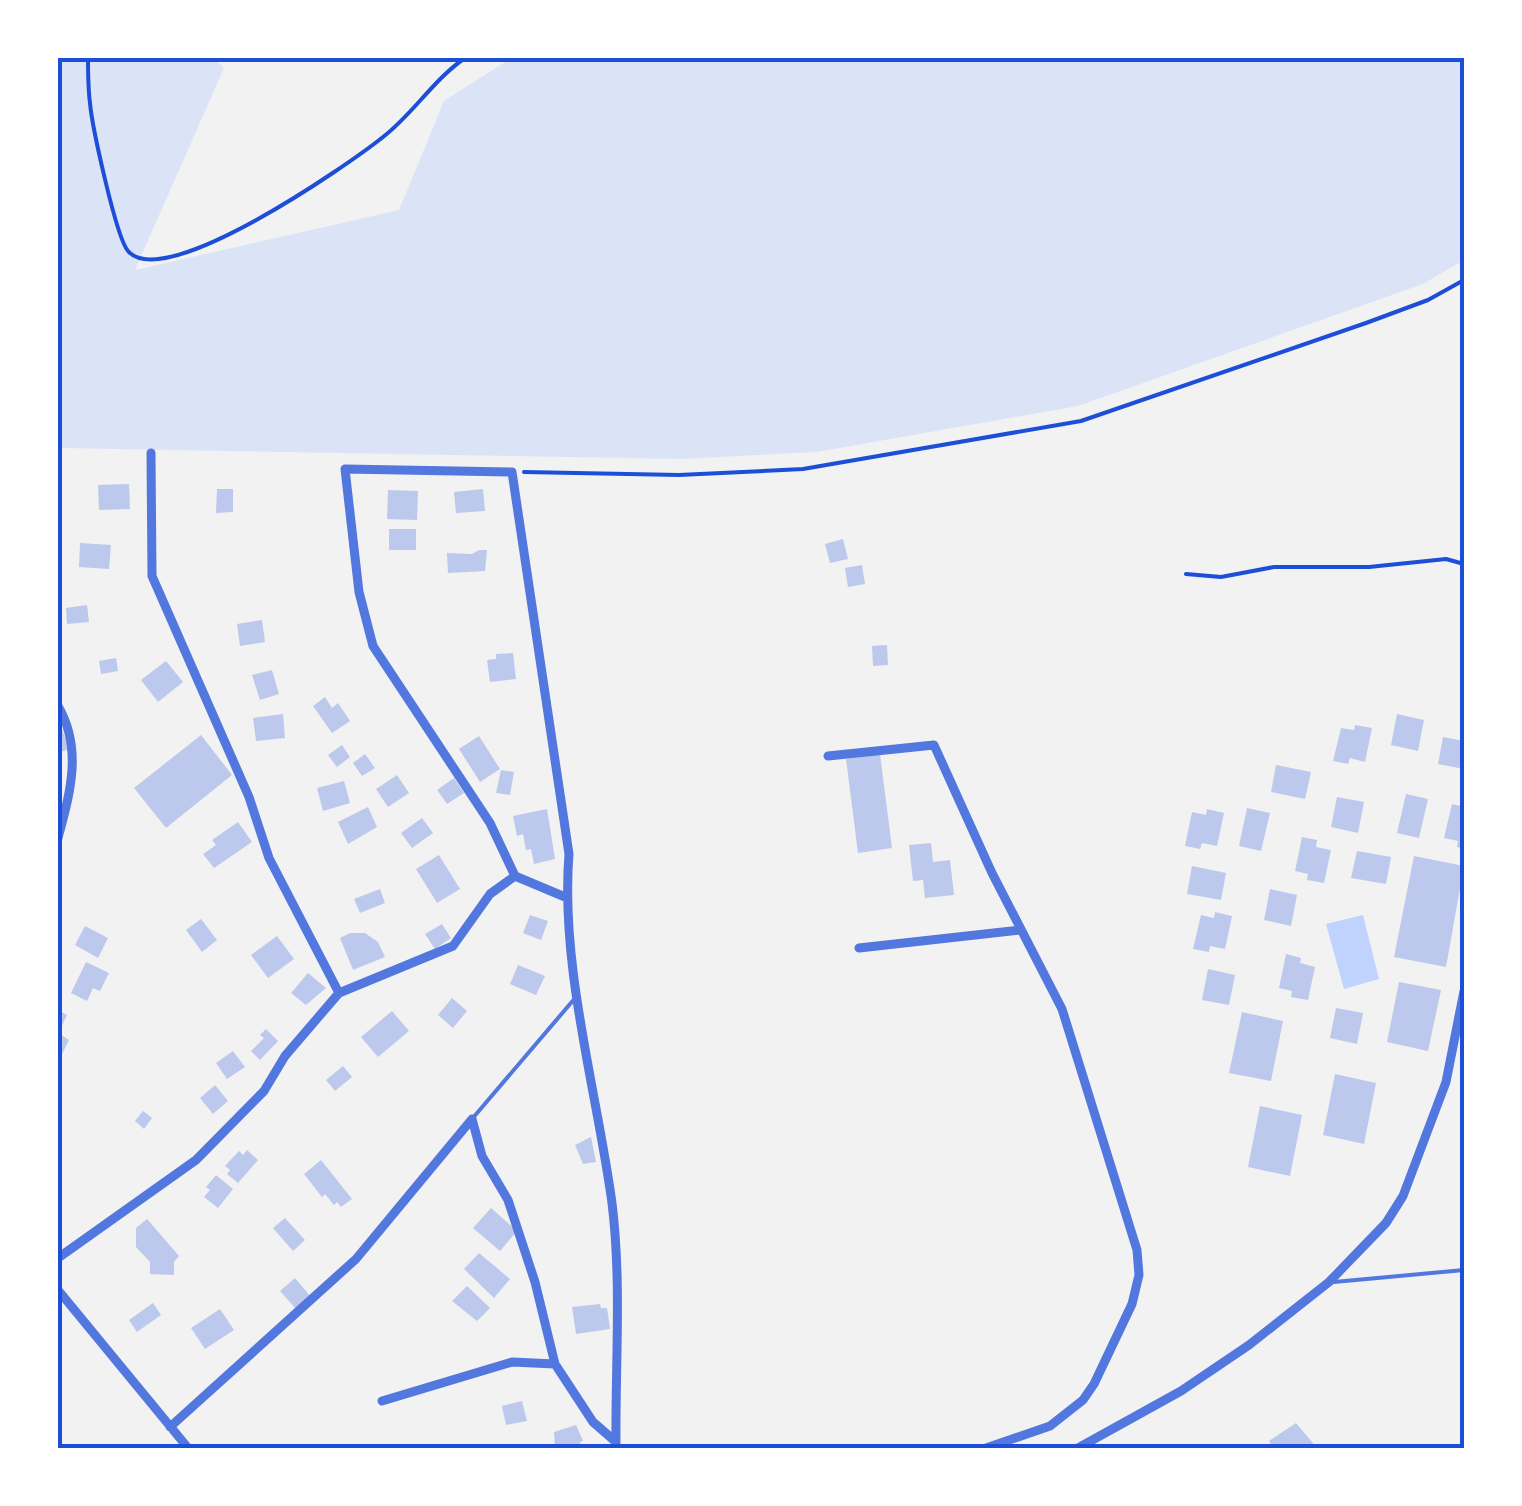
<svg xmlns="http://www.w3.org/2000/svg" width="1522" height="1506" font-family="Inter,sans-serif">
	<rect width="100%" height="100%" fill="#f2f2f2"/>
	<!-- green -->
	<path fill="#dbe4f7" d="M58,58H214L224,68L135,270L399,210L444,101L511,58H1464V260L1423,284L1078,406L817,452L681,459L58,448Z"/>
	<!-- water -->
	<path fill="#bfd3fe" d="M1363,915L1379,979L1344,989L1326,924Z"/>
	<!-- building -->
	<path fill="#bdc9ec" d="M129,484L130,509L99,510L98,485Z
		M217,489H233V512L216,513Z
		M483,489L485,511L456,513L454,492Z
		M388,490L418,491L417,520L387,519Z
		M389,529H416V550H389Z
		M843,539L848,559L830,563L825,544Z
		M80,543L111,545L109,569L79,567Z
		M479,550H487L485,571L448,573L447,553L472,554Z
		M862,565L865,584L848,587L845,568Z
		M87,605L89,622L67,624L66,608Z
		M262,620L265,642L240,646L237,624Z
		M887,645L888,665L873,666L872,646Z
		M513,653L516,679L490,682L487,660L496,659V654Z
		M116,658L118,671L101,674L99,661Z
		M166,661L183,682L158,702L141,680Z
		M272,670L279,694L260,700L252,675Z
		M325,697L332,708L338,703L350,721L332,733L313,706Z
		M283,714L285,738L256,741L253,718Z
		M1397,714L1424,720L1418,751L1391,745Z
		M1355,725L1372,728L1365,762L1350,758L1348,764L1333,761L1341,728L1354,730Z
		M62,729L69,749L58,753V731Z
		M201,735L232,775L166,828L134,788Z
		M479,736L500,769L480,782L459,749Z
		M1443,737L1464,741V769L1438,764Z
		M342,745L350,757L337,767L328,755Z
		M365,754L375,768L362,776L353,763Z
		M880,754L892,848L858,853L846,759Z
		M1276,765L1311,772L1305,799L1271,792Z
		M501,770L514,772L510,795L496,793Z
		M397,775L409,793L388,807L376,789Z
		M454,778L464,793L447,804L437,790Z
		M344,781L350,803L323,811L317,788Z
		M1406,794L1428,799L1419,838L1397,833Z
		M1337,797L1364,802L1358,833L1331,827Z
		M1452,804L1464,807V848L1457,847L1458,841L1444,838Z
		M368,807L377,827L348,844L338,822Z
		M1247,808L1270,813L1261,851L1239,846Z
		M547,809L555,859L534,864L531,849L526,850L523,834L517,836L513,816Z
		M1207,809L1224,813L1217,846L1202,843L1200,849L1185,846L1192,812L1206,815Z
		M422,818L433,833L412,848L401,833Z
		M238,822L252,842L214,868L203,854L216,845L212,840Z
		M1302,837L1317,840L1316,847L1331,850L1324,883L1307,880L1308,874L1295,871Z
		M931,843L933,862L950,860L954,895L925,898L923,880L913,881L909,845Z
		M1357,851L1391,857L1386,884L1351,878Z
		M439,855L460,889L437,903L416,869Z
		M1414,856L1464,866L1446,967L1394,957Z
		M1192,866L1226,873L1221,900L1187,894Z
		M380,889L385,903L360,913L354,899Z
		M1270,889L1297,895L1291,926L1264,920Z
		M1215,912L1232,916L1225,949L1210,946L1209,952L1193,949L1201,915L1214,918Z
		M530,915L548,921L541,940L523,933Z
		M201,919L217,940L202,952L186,930Z
		M442,924L451,938L435,949L425,934Z
		M85,926L108,938L98,958L75,945Z
		M350,933H365L378,942L385,957L353,970L340,938Z
		M277,936L294,959L268,978L251,955Z
		M1286,954L1301,958L1300,963L1315,967L1308,1000L1291,997L1292,991L1279,988Z
		M86,962L109,973L100,991L93,988L87,1001L71,993Z
		M518,965L545,976L536,995L510,984Z
		M1208,969L1235,975L1229,1005L1202,1000Z
		M308,973L326,988L306,1005L291,993Z
		M1399,982L1441,990L1428,1051L1387,1042Z
		M452,998L467,1011L453,1028L438,1015Z
		M1336,1008L1363,1013L1357,1044L1330,1038Z
		M58,1010L67,1015L60,1030L58,1028Z
		M392,1011L409,1031L378,1057L361,1037Z
		M1242,1012L1283,1021L1271,1081L1229,1073Z
		M266,1029L278,1041L260,1060L251,1051L264,1038L260,1035Z
		M58,1033L69,1040L58,1062Z
		M233,1051L245,1067L227,1079L216,1063Z
		M343,1066L352,1077L335,1091L326,1080Z
		M1335,1074L1376,1083L1364,1144L1323,1135Z
		M215,1085L228,1101L213,1114L200,1098Z
		M1260,1106L1302,1115L1290,1176L1248,1167Z
		M143,1111L152,1118L144,1129L135,1121Z
		M591,1137L596,1162L583,1164L575,1145Z
		M247,1150L258,1160L238,1183L227,1174L230,1170L225,1166L239,1151L243,1155Z
		M321,1160L352,1199L341,1207L337,1202L334,1205L325,1194L322,1197L304,1174Z
		M216,1175L233,1189L218,1208L204,1197L210,1190L206,1187Z
		M491,1208L517,1231L500,1251L473,1228Z
		M285,1218L305,1240L293,1251L273,1228Z
		M147,1219L179,1256L174,1262V1275L150,1274V1262L136,1247V1228Z
		M479,1253L510,1279L494,1298L464,1269Z
		M295,1278L310,1296L296,1309L280,1291Z
		M467,1286L490,1308L477,1321L452,1301Z
		M153,1303L161,1315L137,1332L129,1320Z
		M600,1304L601,1308H607L610,1329L576,1334L572,1307Z
		M220,1309L234,1330L205,1349L191,1328Z
		M522,1401L527,1421L506,1425L502,1406Z
		M1296,1423L1317,1448H1274L1269,1441Z
		M576,1425L583,1441L580,1442L582,1448H555L554,1432Z"/>
	<g fill="none" stroke-linecap="round" stroke-linejoin="round">
		<!-- path -->
		<path stroke="#1d4ed8" stroke-width="4" d="M88,58C88,73 88,88 90,103C92,126 116,237 128,251C164,293 348,165 383,137C413,114 433,80 465,58
			M524,472L679,475L803,469L1081,421L1366,323L1428,300L1464,280
			M1186,574L1221,577L1274,567H1369L1446,559L1464,564"/>
		<!-- service -->
		<path stroke="#5277de" stroke-width="4" d="M472,1119L576,997
			M1334,1282L1464,1270"/>
		<!-- minor -->
		<path stroke="#5277de" stroke-width="9" d="M151,453L152,576L249,797L269,858L339,993
			M58,706C83,749 70,793 58,838
			M828,756L934,745L992,873L1062,1009L1137,1250L1139,1275L1132,1304L1094,1384L1083,1400L1050,1426L986,1448
			M515,876L490,823L373,646L359,592L345,469L512,472L569,854C560,966 597,1092 612,1203C622,1284 615,1367 616,1448
			M515,876L565,897
			M859,948L1020,930
			M472,1119L482,1156L508,1200L535,1282L555,1364
			M58,1258L196,1160L264,1091L285,1056L339,993L453,946L490,894L515,876
			M58,1290L188,1448
			M382,1401L512,1362L555,1364L593,1422L616,1442
			M170,1427L356,1259L472,1119
			M1078,1448L1181,1391L1249,1345L1329,1282L1386,1223L1403,1196L1446,1082L1464,991"/>
	</g>
	<!-- border -->
	<rect width="1522" height="1506" fill="none" stroke="#ffffff" stroke-width="120"/>
	<rect x="60" y="60" width="1402" height="1386" fill="none" stroke="#1d4ed8" stroke-width="4"/>
</svg>
